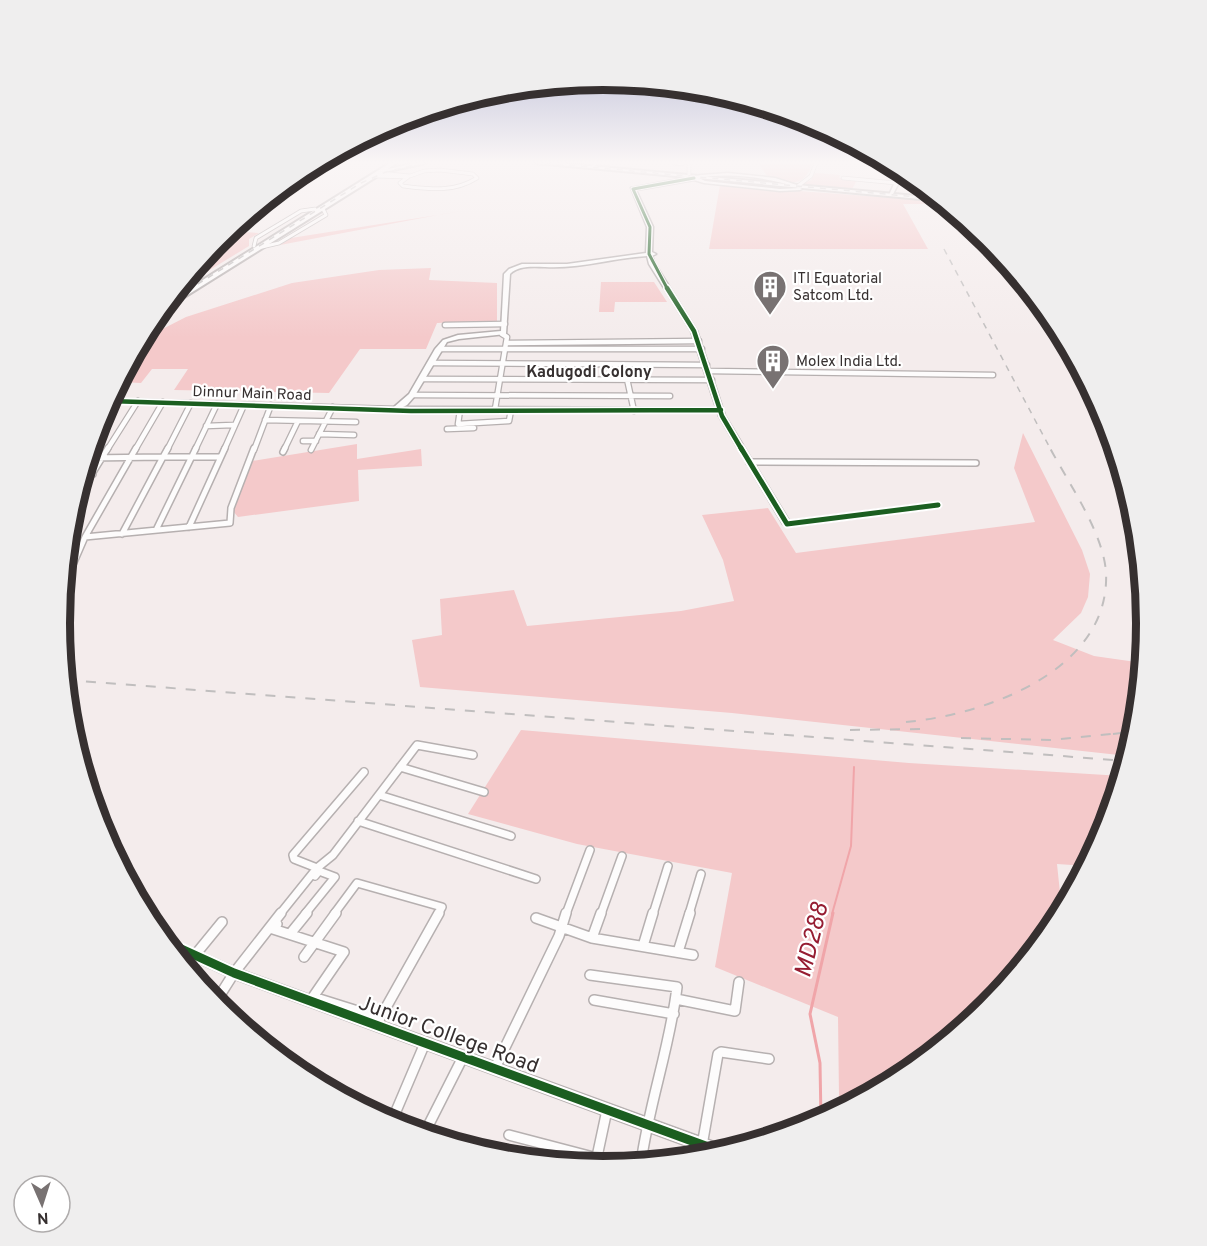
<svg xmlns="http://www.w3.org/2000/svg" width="1207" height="1246" font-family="Overpass,sans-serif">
	<rect width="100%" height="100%" fill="#f4ecec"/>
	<!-- green -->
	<path fill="#f4c9ca" d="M758,163H813C801,190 795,181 769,179Z
		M815,173L840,175L839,178L857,180L852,189L801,185L811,180Z
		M720,185L935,201L936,204H903L928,249H709Z
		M463,211L443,214L280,245L291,238Z
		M229,231L259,233L249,239V246L177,290Z
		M431,268L429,280L497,283V321L437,323L426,349H360L329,393L174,390L188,369H152L141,383L119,382L141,340L186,317L292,283L379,270Z
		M601,282H654L667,302H615L614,312H599Z
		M1023,433L1082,550L1090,574L1088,597L1081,613L1053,640L1094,656L1143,663L1136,729L1128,756L732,713L420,687L412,640L442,635L440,599L514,590L527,626L681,611L734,601L723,560L702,515L768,508L796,553L1035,522L1014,468Z
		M357,444V459L421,449L422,466L358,470L359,501L238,517L233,511L252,461Z
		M521,730L909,763L1122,776L1105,831L1087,866L1057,864L1062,912L1055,925L988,1008L905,1075L862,1098L839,1096L838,1017L715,967L732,873L577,844L468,814Z"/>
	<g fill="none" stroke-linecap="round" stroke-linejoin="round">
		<!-- stream-far1 -->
		<path stroke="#f0a5a9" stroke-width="2" d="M832,914L851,846L854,767"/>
		<!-- stream -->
		<path stroke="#f0a5a9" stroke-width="3" d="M821,1120L820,1063L810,1014L833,913"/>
		<!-- street-far4 casing -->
		<g stroke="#b6b0b0" stroke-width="4.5">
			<path id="street-far4" d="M674,163L682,164
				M689,163V175
				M883,165L896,166
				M593,166L596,163
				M375,176L408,177L400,183L403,186C430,189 453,193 477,178L473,174L440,170L424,171L410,176L380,173
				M843,178L896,183
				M798,186L811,176L816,163
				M254,246L256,238L301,211L315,209
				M262,247L279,243L326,215L323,209"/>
		</g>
		<!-- street-far3 casing -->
		<g stroke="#b6b0b0" stroke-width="7">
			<path id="street-far3" d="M445,325L505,324
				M506,343L699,341
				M439,349H702
				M431,363L707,365
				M709,371L993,375
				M422,379L712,380
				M627,379L634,411
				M413,395L670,396
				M395,409L721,410
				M495,409L507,337L502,334
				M460,410L458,424L509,421L511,410
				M265,420L356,422
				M206,426L233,425
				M447,429L474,428
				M319,434L354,435
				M303,441H316
				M107,450L138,401
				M135,450L163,402
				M167,450L191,403
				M195,450L217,404
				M224,450L244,405
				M254,450L271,405
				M284,450L298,421
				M311,450L333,407"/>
		</g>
		<!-- street-far2 casing -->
		<g stroke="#b6b0b0" stroke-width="8">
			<path id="street-far2" d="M168,448L163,457H219
				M283,452L285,448
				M88,458L163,457L122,534
				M749,462L976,463
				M84,474H93
				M76,500L108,448
				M787,524L938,505
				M189,527L225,448
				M156,530L196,448
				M85,537L230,523L231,508L254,448
				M72,567L85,537L136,448"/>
		</g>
		<!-- street-far1 casing -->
		<g stroke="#b6b0b0" stroke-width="10">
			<path id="street-far1" d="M400,767L484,792
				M379,795L511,836
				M358,821L536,879
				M317,868L294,859L293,855L364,772
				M280,914L317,868L333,855L417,745L473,755
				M305,914L335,877L319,871L315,876
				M334,914L357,883L442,907L438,914
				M566,914L590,850
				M601,914L622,856
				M653,914L668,866
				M689,914L701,874"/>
		</g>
		<!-- street casing -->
		<g stroke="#b6b0b0" stroke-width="12">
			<path id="street" d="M536,918L592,938L693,955
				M277,924L273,929L344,952L313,997L380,1018
				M290,934L307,913
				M592,938L601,913
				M643,946L653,913
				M678,952L690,913
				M195,955L222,922
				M304,957L336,913
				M590,975L677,987C670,1047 649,1103 641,1163
				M676,999L735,1011L739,982
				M594,1000L674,1014
				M215,1003L234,973L281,913
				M379,1020L439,913
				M495,1068L559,936L566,913
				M391,1123L425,1043
				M424,1134L463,1057
				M509,1135L597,1158
				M700,1157L718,1054L721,1052L769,1059
				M595,1166L607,1110"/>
		</g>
		<!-- secondary casing -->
		<g stroke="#b6b0b0" stroke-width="3">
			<path id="secondary" d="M901,169L905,171L893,194L889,195Z
				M728,173L775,178L800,186L798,187C767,178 731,172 699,178L705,181L780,189L800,188L802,189L800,190L780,191L704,183L694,180L636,190L653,227L652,252L656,254L652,256L655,264L697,331L725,416L791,524L790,526H787L783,524L719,416L691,331L649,264L647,256C613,258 580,269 545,267C533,267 519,265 510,274L506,334L459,339L447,342L414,397L407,405L397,410L108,403L110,399L394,407L409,394L435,349L443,340L458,335L501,331L504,274L509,269L522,264H567L646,253L647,227L631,188L701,175Z
				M166,937L238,969L722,1145L727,1147L728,1150L712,1155L230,977L173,951L162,938Z"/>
		</g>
		<!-- primary casing -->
		<g stroke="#b6b0b0" stroke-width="4">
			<path id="primary" d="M390,163H396L388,169L415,163H426L384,172L162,311L159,312L166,303Z
				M536,163H558L938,198L942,201Z"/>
		</g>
		<!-- street-far4 -->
		<use href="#street-far4" stroke="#fdfcfc" stroke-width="3"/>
		<!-- street-far3 -->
		<use href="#street-far3" stroke="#fdfcfc" stroke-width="4.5"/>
		<!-- street-far2 -->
		<use href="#street-far2" stroke="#fdfcfc" stroke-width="5"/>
		<!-- street-far1 -->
		<use href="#street-far1" stroke="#fdfcfc" stroke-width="7"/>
		<!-- street -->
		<use href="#street" stroke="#fdfcfc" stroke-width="9"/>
		<!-- secondary -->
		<use href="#secondary" fill="#fdfcfc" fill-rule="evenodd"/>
		<!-- primary -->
		<use href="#primary" fill="#fdfcfc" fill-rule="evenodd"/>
		<!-- rail-far1 -->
		<path stroke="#c0bebe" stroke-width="1.5" stroke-dasharray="6 6" stroke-linecap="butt" d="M545,163L939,199
			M944,249L1051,450
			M167,303L361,183L386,172L421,163"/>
		<!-- rail -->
		<path stroke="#c0bebe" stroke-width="2" stroke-dasharray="10 10" stroke-linecap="butt" d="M66,680L1127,761
			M906,722C984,715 1111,671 1106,572C1103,532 1069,484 1050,448
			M850,730L920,729
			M1113,734L1136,731
			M961,738L1052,740L1121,733"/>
		<!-- cycleway-far3 casing -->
		<g stroke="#fff" stroke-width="5">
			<path id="cycleway-far3" d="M668,290L649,254L650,227L633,189L694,178"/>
		</g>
		<!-- cycleway-far2 casing -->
		<g stroke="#fff" stroke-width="8">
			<path id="cycleway-far2" d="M667,288L694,331L722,416L742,450
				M109,401L411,411L721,410"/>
		</g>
		<!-- cycleway-far1 casing -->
		<g stroke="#fff" stroke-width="9">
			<path id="cycleway-far1" d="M741,448L787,524L938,505"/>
		</g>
		<!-- cycleway casing -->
		<g stroke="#fff" stroke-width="13">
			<path id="cycleway" d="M166,942L234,973L722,1152"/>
		</g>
		<!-- cycleway-far3 -->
		<use href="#cycleway-far3" stroke="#1b5e20" stroke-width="3"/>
		<!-- cycleway-far2 -->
		<use href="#cycleway-far2" stroke="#1b5e20" stroke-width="4.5"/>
		<!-- cycleway-far1 -->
		<use href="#cycleway-far1" stroke="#1b5e20" stroke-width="5"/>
		<!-- cycleway -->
		<use href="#cycleway" stroke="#1b5e20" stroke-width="9"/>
	</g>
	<!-- sky -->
	<linearGradient id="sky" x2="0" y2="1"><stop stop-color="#abaecf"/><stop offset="0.48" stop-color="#faf6f6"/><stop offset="1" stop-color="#faf6f6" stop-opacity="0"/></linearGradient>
	<rect width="1207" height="338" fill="url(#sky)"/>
	<!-- icons -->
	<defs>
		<g id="building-pin" transform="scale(1.725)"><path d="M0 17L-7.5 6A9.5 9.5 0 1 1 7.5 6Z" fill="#787272" stroke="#fff"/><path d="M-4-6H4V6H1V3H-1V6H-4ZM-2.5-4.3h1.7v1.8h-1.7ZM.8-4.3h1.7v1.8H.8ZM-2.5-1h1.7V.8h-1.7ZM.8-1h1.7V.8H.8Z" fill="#fff"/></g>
	</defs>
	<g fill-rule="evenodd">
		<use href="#building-pin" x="770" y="287"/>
		<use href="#building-pin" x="773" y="361"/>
	</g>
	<g text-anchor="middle" stroke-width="4.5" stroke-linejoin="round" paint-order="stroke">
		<!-- far-poi labels -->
		<g font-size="15" fill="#363030" stroke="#fff" text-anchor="start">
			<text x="793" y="283">ITI Equatorial<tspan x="793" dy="17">Satcom Ltd.</tspan></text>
			<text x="796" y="366">Molex India Ltd.</text>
		</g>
		<!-- far-street labels -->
		<g font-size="15" fill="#363030" stroke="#fff">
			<text transform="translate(252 393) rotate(2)" y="5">Dinnur Main Road</text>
		</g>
		<!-- far-neighbourhood labels -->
		<g font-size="16" font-weight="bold" fill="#363030" stroke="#fff">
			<text x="589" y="377">Kadugodi Colony</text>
		</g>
		<!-- near-street labels -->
		<g font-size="21" fill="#363030" stroke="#fff">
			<text transform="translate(449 1034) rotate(20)" y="7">Junior College Road</text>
		</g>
		<!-- near-water labels -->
		<g font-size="24" font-style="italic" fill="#961d32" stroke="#fff">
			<text transform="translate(811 940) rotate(-76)" y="8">MD288</text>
		</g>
	</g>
	<!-- crop -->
	<path d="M0 0H1207V1246H0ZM70 623a533 533 0 1 1 1066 0a533 533 0 1 1-1066 0Z" fill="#efeeee" fill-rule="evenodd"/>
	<path fill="none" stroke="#363030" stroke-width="8" d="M70 623a533 533 0 1 1 1066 0a533 533 0 1 1-1066 0Z"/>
	<!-- north arrow -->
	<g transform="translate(42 1204) rotate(177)"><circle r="28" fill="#ffffff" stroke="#afacac" stroke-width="1.5"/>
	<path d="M0-4.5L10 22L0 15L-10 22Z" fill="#787272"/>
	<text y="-9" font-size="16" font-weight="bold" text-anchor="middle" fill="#363030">N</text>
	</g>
</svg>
